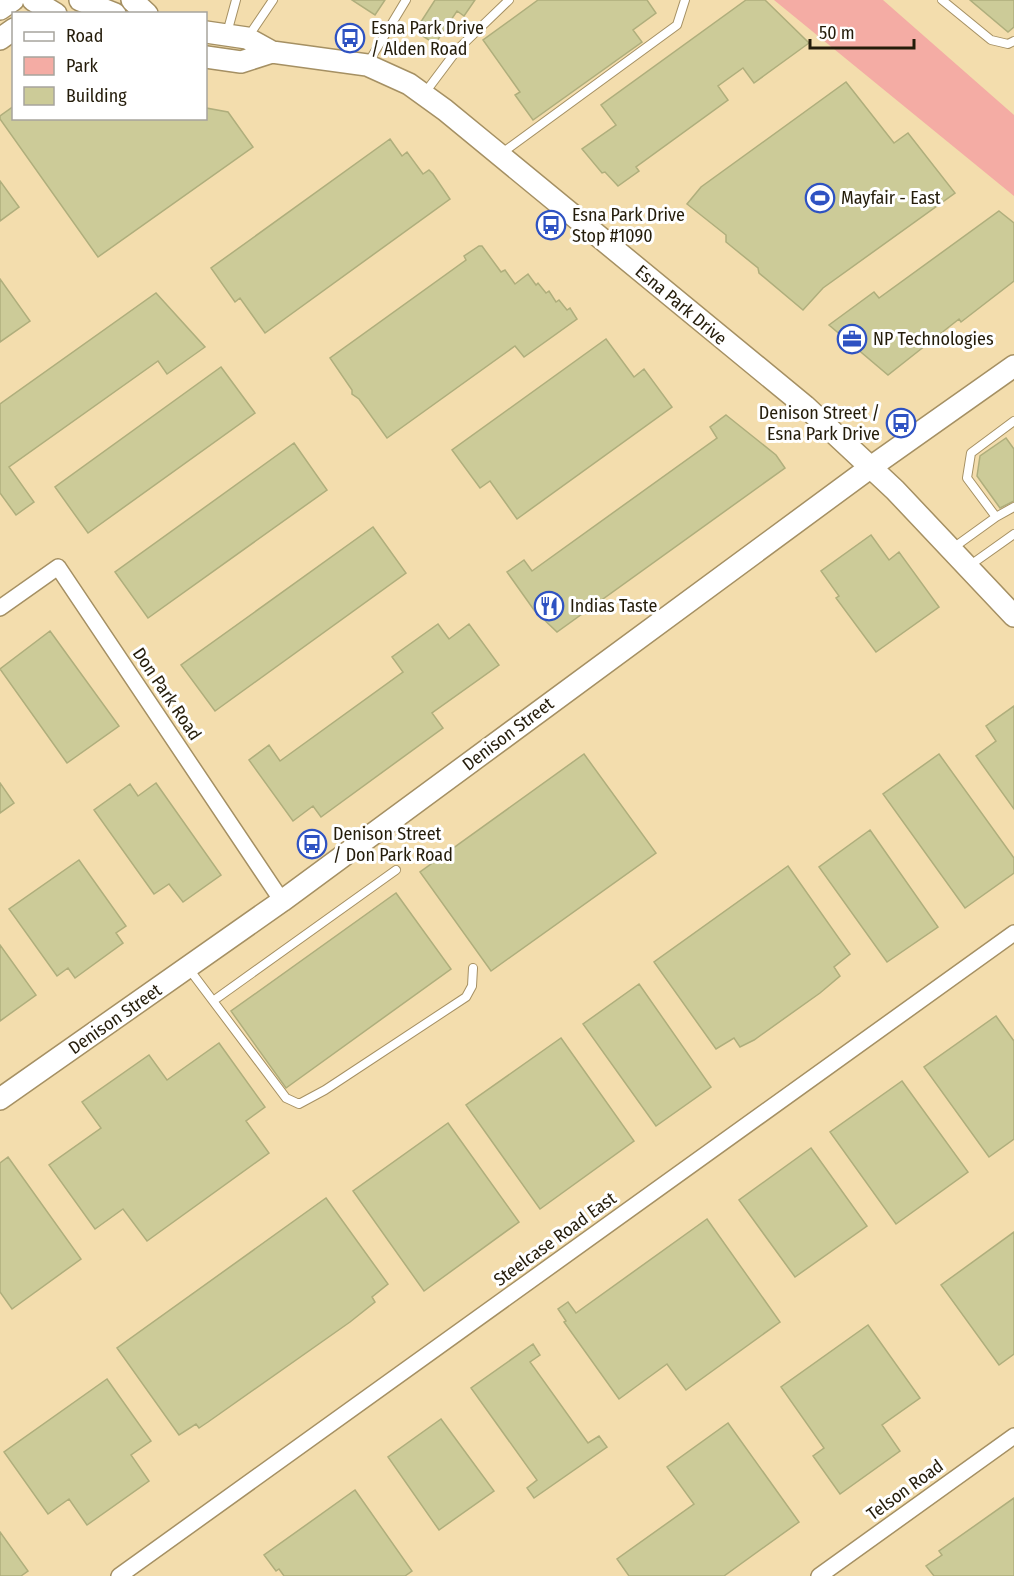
<svg xmlns="http://www.w3.org/2000/svg" width="1014" height="1576" font-family="'Fira Sans Condensed',sans-serif">
	<rect width="100%" height="100%" fill="#f3ddad"/>
	<!-- green -->
	<path fill="#f4aca4" d="M774,0H883L1014,115V196Z"/>
	<!-- building -->
	<path fill="#cccb98" stroke="#afae7c" stroke-width="1.5" d="M352,0H385L375,15Z
		M435,0H475L464,16L457,11L435,44L415,31Z
		M538,0H647L656,13L633,30L642,42L533,120L515,95L520,92L483,40Z
		M746,0H765L809,43L754,83L743,68L718,86L728,100L636,167L639,171L618,186L605,172L602,173L582,149L616,125L601,105Z
		M970,0H1014V27L1008,32Z
		M846,82L894,143L908,133L955,193L823,288L803,310L759,273L758,268L726,242V235L687,204L701,187Z
		M14,106V118H206V108L228,112L253,147L98,257L0,119V116Z
		M390,139L402,156L407,152L423,174L429,170L433,174L450,199L265,333L240,298L235,302L211,268Z
		M0,181L19,207L0,221Z
		M999,211L1014,223V281L961,322L959,319L888,375L829,325L874,292L879,298Z
		M479,246H482L501,272L505,270L515,284L528,274L536,285L538,283L546,293L549,291L556,302L559,300L567,310L570,308L577,319L524,357L515,346L387,438L359,399L352,394V390L330,358L466,260L464,256Z
		M0,279L30,321L0,342Z
		M156,293L205,347L167,374L158,361L9,467L34,502L16,515L0,493V404Z
		M606,339L634,377L644,369L672,407L517,519L490,481L480,488L452,450Z
		M221,367L255,413L88,533L55,487Z
		M726,415L776,455L785,468L557,632L534,610L507,572L524,560L532,571L717,438L710,427Z
		M1006,438L1014,449V501L1000,508L977,476L980,456Z
		M294,443L327,490L148,618L115,572Z
		M373,527L406,573L215,711L181,665Z
		M871,535L889,560L899,552L939,607L876,652L836,598L839,596L821,571Z
		M438,624L449,639L469,624L499,665L432,713L443,728L321,817L313,806L293,821L249,760L269,745L280,761L403,672L392,657Z
		M50,631L119,726L67,763L0,669Z
		M1014,706V809L976,756L996,741L986,726Z
		M584,754L656,853L491,971L420,872Z
		M939,754L1014,858V873L965,908L883,794Z
		M0,783L14,803L0,813Z
		M156,783L221,875L183,902L169,884L154,894L94,810L130,784L138,796Z
		M870,830L938,927L887,962L819,867Z
		M79,860L126,926L116,933L123,943L75,978L68,968L57,976L9,909Z
		M788,866L850,954L834,967L840,976L820,993L754,1040L740,1047L734,1038L716,1049L654,962Z
		M396,893L451,969L286,1088L231,1011Z
		M0,945L36,995L0,1021Z
		M639,984L711,1087L656,1126L583,1024Z
		M996,1016L1014,1041V1139L989,1157L924,1067Z
		M561,1038L634,1141L540,1209L466,1105Z
		M219,1043L265,1107L246,1121L269,1153L147,1241L123,1209L95,1229L49,1165L101,1128L82,1102L149,1055L167,1080Z
		M902,1081L968,1172L896,1224L830,1132Z
		M448,1123L519,1222L424,1291L353,1191Z
		M811,1148L867,1226L795,1277L739,1200Z
		M8,1157L81,1259L12,1309L0,1292V1163Z
		M326,1198L388,1284L372,1297L375,1302L350,1322L208,1422L199,1428L196,1424L179,1435L117,1348Z
		M707,1219L780,1322L686,1390L667,1364L619,1399L564,1322L566,1321L558,1309L568,1302L576,1313Z
		M1014,1232V1354L999,1365L941,1285Z
		M868,1325L920,1398L882,1425L900,1451L840,1494L813,1456L824,1448L781,1387Z
		M533,1344L540,1355L530,1362L588,1443L599,1436L607,1447L534,1498L527,1488L537,1480L471,1388Z
		M107,1379L151,1441L131,1455L149,1481L87,1525L69,1499L48,1514L4,1452Z
		M441,1419L494,1491L439,1530L388,1457Z
		M728,1423L799,1522L724,1576H629L617,1559L694,1504L667,1467Z
		M355,1490L412,1571L405,1576H284L279,1569L276,1571L264,1555Z
		M1014,1498V1576H934L926,1566L942,1555L939,1551Z
		M0,1532L28,1571L21,1576H0Z"/>
	<g fill="none" stroke-linecap="round" stroke-linejoin="round">
		<!-- lane casing -->
		<g stroke="#a59063" stroke-width="10">
			<path id="lane" d="M942,0L991,40L1008,44L1014,41
				M227,33L236,0
				M248,37L273,0
				M368,63L406,0
				M424,94L457,50L509,0
				M502,153L677,25L685,0
				M996,517L1014,507
				M953,548L996,517L967,478L971,453L1014,421
				M969,566L1014,534
				M189,969L286,1098L299,1104L325,1090L466,997L472,986L473,968
				M213,1001L396,870"/>
		</g>
		<!-- street casing -->
		<g stroke="#a59063" stroke-width="18">
			<path id="street" d="M0,608L58,567L282,901
				M119,1576L1014,933
				M819,1576L1014,1436"/>
		</g>
		<!-- secondary casing -->
		<g stroke="#a59063" stroke-width="24">
			<path id="secondary" d="M33,0L56,14
				M80,0L115,14
				M132,0L147,14
				M0,9L13,0
				M206,32L247,38L272,52L367,65L409,84L445,110L805,406L895,490L1014,616
				M0,39L14,29
				M206,57L241,62L272,52
				M0,1099L282,901L871,467L1014,366"/>
		</g>
		<!-- lane -->
		<use href="#lane" stroke="#fff" stroke-width="8"/>
		<!-- street -->
		<use href="#street" stroke="#fff" stroke-width="15"/>
		<!-- secondary -->
		<use href="#secondary" stroke="#fff" stroke-width="21"/>
	</g>
	<!-- icons -->
	<defs>
		<g id="bus-ring" transform="scale(1.5)"><circle r="9.5" fill="#fff" stroke="#2e52c2" stroke-width="1.5"/><path d="M-5-6H5V4H4V6H2V4H-2V6H-4V4H-5ZM-3.5-4V0h7V-4ZM-3.5 1.2v1.5H-2V1.2ZM2 1.2v1.5H3.5V1.2Z" fill="#2e52c2"/></g>
		<g id="stadium-ring" transform="scale(1.5)"><circle r="9.5" fill="#fff" stroke="#2e52c2" stroke-width="1.5"/><path d="M0-5a6.5 5 0 1 0 0 10a6.5 5 0 1 0 0-10ZM-3.5-1.8h7v3.6h-7Z" fill="#2e52c2"/></g>
		<g id="office-ring" transform="scale(1.5)"><circle r="9.5" fill="#fff" stroke="#2e52c2" stroke-width="1.5"/><path d="M-6-3h4V-5.5h4V-3h4V5H-6ZM-1-4.5V-3h2v-1.5ZM-6 0V1H6V0Z" fill="#2e52c2"/></g>
		<g id="restaurant-ring" transform="scale(1.5)"><circle r="9.5" fill="#fff" stroke="#2e52c2" stroke-width="1.5"/><path d="M-5-6h1v4h1v-4h1v4h1v-4h1v5L-1.5 .5V6h-2V.5L-5-1ZM5-6V6H3V1.5H1.5Q1.5-4 5-6Z" fill="#2e52c2"/></g>
	</defs>
	<g fill-rule="evenodd">
		<use href="#bus-ring" x="350" y="38"/>
		<use href="#stadium-ring" x="820" y="198"/>
		<use href="#bus-ring" x="551" y="225"/>
		<use href="#office-ring" x="852" y="339"/>
		<use href="#bus-ring" x="901" y="423"/>
		<use href="#restaurant-ring" x="549" y="606"/>
		<use href="#bus-ring" x="312" y="844"/>
	</g>
	<g text-anchor="middle" stroke-width="6" stroke-linejoin="round" paint-order="stroke">
		<!-- poi labels -->
		<g font-size="18" fill="#241c0a" stroke="#fff" text-anchor="start">
			<text x="371" y="34">Esna Park Drive<tspan x="371" dy="21">/ Alden Road</tspan></text>
			<text x="841" y="204">Mayfair - East</text>
			<text x="572" y="221">Esna Park Drive<tspan x="572" dy="21">Stop #1090</tspan></text>
			<text x="873" y="345">NP Technologies</text>
			<text x="880" y="419" text-anchor="end">Denison Street /<tspan x="880" dy="21">Esna Park Drive</tspan></text>
			<text x="570" y="612">Indias Taste</text>
			<text x="333" y="840">Denison Street<tspan x="333" dy="21">/ Don Park Road</tspan></text>
		</g>
		<!-- street labels -->
		<g font-size="18" fill="#241c0a" stroke="#fff">
			<text transform="translate(681 305) rotate(40)" y="6">Esna Park Drive</text>
			<text transform="translate(167 694) rotate(56)" y="6">Don Park Road</text>
			<text transform="translate(508 734) rotate(-37)" y="6">Denison Street</text>
			<text transform="translate(115 1019) rotate(-35)" y="6">Denison Street</text>
			<text transform="translate(555 1239) rotate(-36)" y="6">Steelcase Road East</text>
			<text transform="translate(905 1490) rotate(-36)" y="6">Telson Road</text>
		</g>
	</g>
	<!-- legend -->
	<rect x="12" y="12" width="195" height="108" fill="#ffffff" stroke="#a7a49d" stroke-width="1.5"/>
	<rect x="24" y="32" width="30" height="9" fill="#ffffff" stroke="#a7a49d" stroke-width="1.5"/>
	<text x="66" y="42" font-size="18" fill="#241c0a">Road</text>
	<rect x="24" y="57" width="30" height="18" fill="#f4aca4" stroke="#a7a49d" stroke-width="1.5"/>
	<text x="66" y="72" font-size="18" fill="#241c0a">Park</text>
	<rect x="24" y="87" width="30" height="18" fill="#cccb98" stroke="#a7a49d" stroke-width="1.5"/>
	<text x="66" y="102" font-size="18" fill="#241c0a">Building</text>
	<!-- scale -->
	<path d="M810 39v9h104v-9" fill="none" stroke="#241c0a" stroke-width="3"/>
	<text x="819" y="39" font-size="18" fill="#241c0a" stroke="#ffffff" stroke-width="4.5" paint-order="stroke">50 m</text>
</svg>
